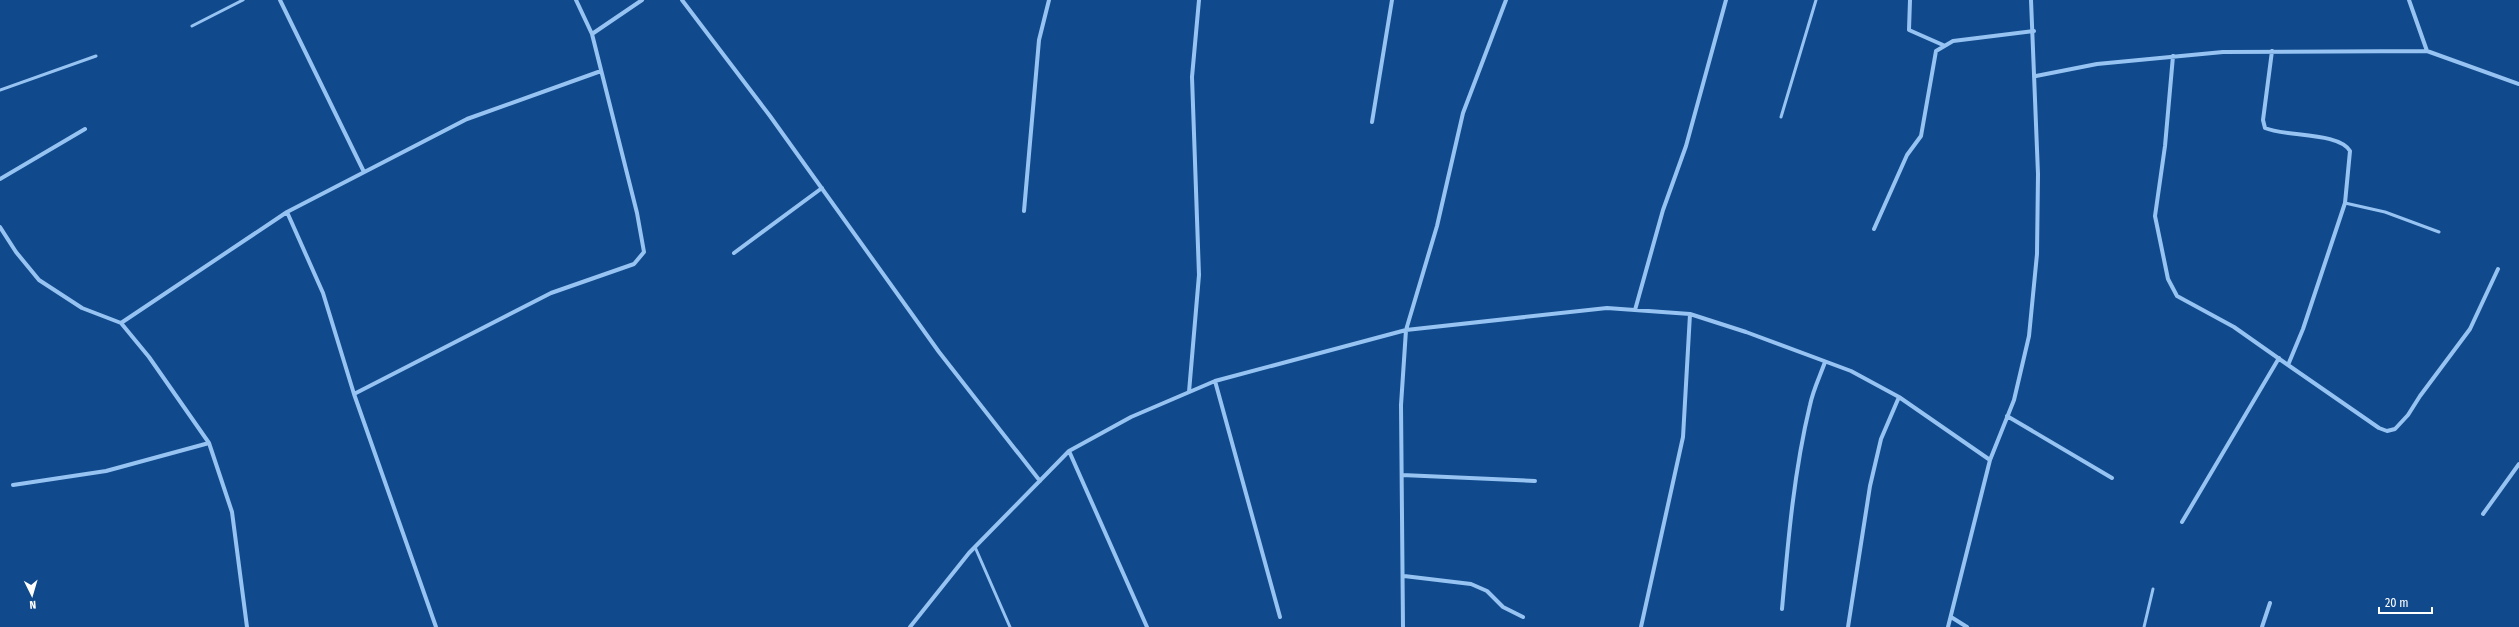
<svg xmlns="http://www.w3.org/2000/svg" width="2519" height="627" font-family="'Fira Sans Condensed',sans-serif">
	<rect width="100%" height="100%" fill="#104a8c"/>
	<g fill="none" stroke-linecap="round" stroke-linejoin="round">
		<!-- lane -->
		<path stroke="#96c3f2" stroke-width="3" d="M192,26L243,0
			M0,90L96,56
			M1781,117L1816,0
			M2345,203L2385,212L2439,232
			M975,547L1010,627
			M2144,627L2153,589"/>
		<!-- street -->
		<path stroke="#96c3f2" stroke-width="4" d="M280,0L364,172
			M682,0L770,116L939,352L1040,481
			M1910,0L1909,30L1943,45
			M2409,0L2427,51
			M592,34L642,0
			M2272,51L2263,120L2265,128C2286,137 2339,132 2350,151L2345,203L2303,329L2288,365L2379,428L2387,431L2395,429L2408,415L2420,396L2470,329L2498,269
			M2173,56L2165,146L2155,216L2168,279L2177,296L2234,327L2288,365
			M2036,76L2097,64L2223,52L2427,51L2519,84
			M1372,122L1392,0
			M0,179L85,129
			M1024,211L1039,40L1049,0
			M287,212L323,293L354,394L436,627
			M0,227L16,252L39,280L82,308L121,323L149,357L209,443L232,512L247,627
			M1874,229L1907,155L1921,136L1936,51L1953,41L2034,31
			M734,253L822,188
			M1635,310L1663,210L1686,146L1726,0
			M121,323L287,212L467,119L601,71
			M1215,381L1280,617
			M1189,392L1199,275L1192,77L1199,0
			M354,394L551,293L634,264L644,252L637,213L592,34L576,0
			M2007,416L2112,478
			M1069,451L1147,627
			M1402,475L1535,481
			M13,485L106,471L209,443
			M2483,514L2519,464
			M2182,522L2279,358
			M1404,576L1471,584L1487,591L1503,607L1523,617
			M1782,609C1788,541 1794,471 1810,405C1813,390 1820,376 1825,362
			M1951,617L1967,627
			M910,627L969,553L1069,451L1131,417L1215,381L1406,330L1607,308L1690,314L1746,332L1851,371L1899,397L1990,460
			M1403,627L1401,405L1406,330L1437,226L1463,113L1506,0
			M1641,627L1683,437L1690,314
			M1848,627L1870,486L1881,439L1899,397
			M1948,627L1990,460L2014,400L2029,336L2037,254L2038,174L2031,0
			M2262,627L2270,603"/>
	</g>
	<!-- north arrow -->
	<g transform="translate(32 595) rotate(175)" stroke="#104a8c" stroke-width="3" paint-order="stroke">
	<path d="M0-3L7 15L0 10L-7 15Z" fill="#ffffff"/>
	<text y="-6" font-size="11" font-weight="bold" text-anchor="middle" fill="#ffffff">N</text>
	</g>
	<!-- scale -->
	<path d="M2379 607v6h53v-6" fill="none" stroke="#ffffff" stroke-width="2"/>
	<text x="2385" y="607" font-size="12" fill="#ffffff" stroke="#104a8c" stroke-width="3" paint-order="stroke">20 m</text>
</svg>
